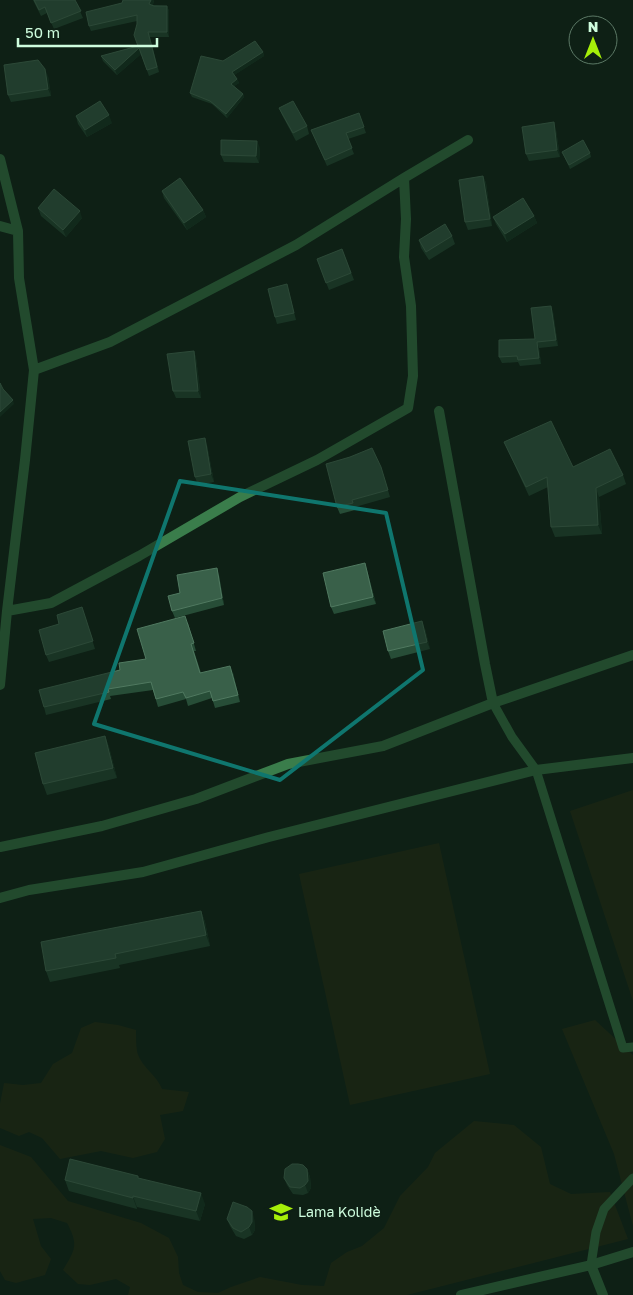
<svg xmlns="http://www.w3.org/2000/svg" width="633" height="1295" font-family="'Golos Text',sans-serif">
	<rect width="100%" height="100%" fill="#0e2015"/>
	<!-- green -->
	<path fill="#252911" d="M633,790V1001L570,811Z
		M439,843L490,1074L350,1105L299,874Z
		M595,1020L633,1055V1226L614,1154L562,1029Z
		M95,1022L118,1025L136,1030C136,1037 136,1045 137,1051C140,1066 157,1075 162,1089L189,1092L183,1111L160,1115L165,1139L157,1152L133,1158L101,1151L60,1159L42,1138L29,1132L19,1136L0,1128V1104L4,1083L23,1085L41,1083L53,1064L72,1053L81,1028Z
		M474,1121L514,1125L541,1147L550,1184L571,1194L610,1192L628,1239L407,1295H128L130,1287L116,1279L90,1285L78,1284L63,1270C75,1250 79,1245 67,1223L51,1218L33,1219L41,1246L51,1259L45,1275L16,1283L5,1280L0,1271V1145L31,1157L68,1201L141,1223L169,1238L178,1257L179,1273L183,1285L198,1292L218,1293L231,1287L260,1277L302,1285L324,1286L331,1263L347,1252L362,1246L384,1228L400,1196L428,1167L435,1153Z"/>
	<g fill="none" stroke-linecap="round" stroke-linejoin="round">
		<!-- service -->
		<path stroke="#3a7d4b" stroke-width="9" d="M493,703L512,737L536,770L623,1048L633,1047
			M591,1265L596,1232L604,1209L633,1178"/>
		<!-- minor -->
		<path stroke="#3a7d4b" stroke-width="10" d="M0,159L18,231L19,278L34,370L25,460L7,611L0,685
			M0,226L18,231
			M34,370L110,342L296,245L404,178L468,140
			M439,411L485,664L493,703
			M7,611L51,603L139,556L240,497L317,460L408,408L413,376L411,306L404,257L406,219L404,178
			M0,847L102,826L196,799L288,764L383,746L493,703L633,655
			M0,898L29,890L143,872L269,837L536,770L633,758
			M591,1265L603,1295
			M461,1295L591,1265L633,1252"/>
	</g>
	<!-- wall -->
	<path fill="#274d37" d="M33,0H75L83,18L54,29L47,13L41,16Z
		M154,0L153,5L167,6L169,11V37H150L159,72L149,76L141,54L117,75L103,61L101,56L138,46L137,21L91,31L89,26Z
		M263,52L264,56L234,75L237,79L239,83L234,86L243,94L244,97L227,118L212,104L192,97L190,93L223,61Z
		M48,76L51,96L11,102L8,95Z
		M279,108L307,126L309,134L296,141L282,115Z
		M359,113L366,133L348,139L354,154L327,166L311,130Z
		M76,116L112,123L87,137L78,124Z
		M556,130L560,157L529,161L526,154Z
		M260,148L259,163L224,162L221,155Z
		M562,152L590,153L591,157L570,169Z
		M483,176L486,183L492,226L468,230L465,222Z
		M162,191L203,210L206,217L187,230L164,198Z
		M38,208L82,218L66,237L41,216Z
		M534,216L537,223L507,242L496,224L493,217Z
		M452,236L455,244L429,260L421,248L419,240Z
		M342,249L354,280L329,290L317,259Z
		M289,292L296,320L277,324L275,317Z
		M553,312L558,346L539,348L541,364L520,366L518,362L502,363L499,357L535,339Z
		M194,351L196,358L201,398H176L173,391Z
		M504,442L573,467L623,475L626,484L599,497L602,534L555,537L551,527L548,487L529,496L508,451Z
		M207,445L214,482L198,485L195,477Z
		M381,467L390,497L355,507V510L340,514L337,507Z
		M367,570L376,604L334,614L331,607Z
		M219,575L224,605L175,618L172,611L180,593Z
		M82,607L95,649L49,662L46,655L59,624Z
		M188,623L196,651H194L201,673H233L240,702L215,708L212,698L188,706L186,699L158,707L153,690L110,696L111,699L46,715L44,707L120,670L146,659Z
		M425,629L430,649L391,659L388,651Z
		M105,736L109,747L117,778L47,795L43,784Z
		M201,911L205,922L210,946L119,965L120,968L50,982L46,971Z
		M307,1169L310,1177L311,1188L308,1193L303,1195L293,1194L287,1185L284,1178Z
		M139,1178L205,1204L200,1221L137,1207V1209L69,1191L65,1180Z
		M254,1218L255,1230L252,1235L244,1239L236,1236L230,1226L227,1219Z"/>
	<!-- shaded-wall -->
	<path fill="#153322" d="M151,0H154L151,10L149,4Z
		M167,6L169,11V37L167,32Z
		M139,48L141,54L117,75L115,70Z
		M263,52L264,56L233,76L232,72Z
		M45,69L48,76L51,96L48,89Z
		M237,79L239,83L233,87L231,84Z
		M243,94L244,97L227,118L226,114Z
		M109,115L112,123L87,137L85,130Z
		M554,122L556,130L560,157L557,150Z
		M257,141L260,148L259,163L256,156Z
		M483,176L486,183L492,226L490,219Z
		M203,210L206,217L187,230L184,223Z
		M80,211L82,218L66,237L63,230Z
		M534,216L537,223L507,242L505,234Z
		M551,306L553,312L558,346L556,340Z
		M537,342L539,348L541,364L539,358Z
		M194,351L196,358L201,398L198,391Z
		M13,400L14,404L0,417V412Z
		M205,438L207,445L214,482L211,474Z
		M596,488L599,497L602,534L598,525Z
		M365,563L367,570L376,604L373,597Z
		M217,568L219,575L224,605L222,598Z
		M422,621L425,629L430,649L427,642Z
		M230,666L233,673L240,702L238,695Z
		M105,736L109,747L117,778L113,768Z
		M201,911L205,922L210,946L206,935Z
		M307,1169L310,1177L311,1188L308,1193L305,1185Z
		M201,1193L205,1204L200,1221L196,1211Z
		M133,1196L137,1207V1209L133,1198Z
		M252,1211L254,1218L255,1230L252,1235L249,1227Z"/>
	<!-- building -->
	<path fill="#396049" stroke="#507960" d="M34,0H75L81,11L51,23L45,7L39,10Z
		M123,0H151L149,4L154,6H167V32H148L157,67L147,70L139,48L115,70L101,56L138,46L134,35L137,24V15L89,26L86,12L122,3Z
		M255,41L263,52L232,72L237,79L231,84L243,94L226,114L210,101L190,93L201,56L223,61Z
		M38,60L45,69L48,89L8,95L4,65Z
		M100,101L109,115L85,130L76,116Z
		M293,101L307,126L293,133L279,108Z
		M359,113L364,127L346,133L352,148L325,160L311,130Z
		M554,122L557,150L526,154L522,127Z
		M221,140L257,141L256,156L221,155Z
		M583,140L590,153L569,165L562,152Z
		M483,176L490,219L465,222L459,180Z
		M180,178L203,210L184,223L162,191Z
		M54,189L80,211L63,230L38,208Z
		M523,198L534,216L505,234L493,217Z
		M445,224L452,236L426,252L419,240Z
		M342,249L351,273L326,283L317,259Z
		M287,284L294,313L275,317L268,289Z
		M551,306L556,340L537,342L539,358L518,360L517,356L499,357V340L535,339L531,308Z
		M194,351L198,391H173L167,354Z
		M0,383L3,389L13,400L0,412Z
		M551,421L573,467L610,449L623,475L596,488L598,525L551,527L547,477L526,487L504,442Z
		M205,438L211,474L195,477L188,441Z
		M372,448L381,467L388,490L352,500L353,503L337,507L326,464L350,457Z
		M365,563L373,597L331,607L323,573Z
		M217,568L222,598L172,611L168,596L180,593L177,575Z
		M82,607L93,641L46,655L39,630L59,624L57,615Z
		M185,616L194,643L191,644L200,673L230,666L238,695L213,701L210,691L186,698L183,692L156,699L151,682L108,689L109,692L44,707L39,690L120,670L119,663L146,659L137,629Z
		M422,621L427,642L388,651L383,631Z
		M105,736L113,768L43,784L35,753Z
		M201,911L206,935L115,954L116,958L46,971L41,942Z
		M70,1159L138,1176V1178L201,1193L196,1211L133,1196V1198L65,1180Z
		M292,1164H298L303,1165L307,1169L308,1181L305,1185L300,1188L290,1187L284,1178L285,1169Z
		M233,1202L247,1207L252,1211V1222L249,1227L241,1232L233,1228L227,1219Z"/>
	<!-- marked area -->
	<path d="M0 0H633V1295H0ZM180,481L386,513L423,670L280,780L94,724Z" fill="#0e2015" fill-opacity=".55" fill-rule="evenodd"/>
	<path fill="none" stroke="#0f766e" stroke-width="4" stroke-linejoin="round" d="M180,481L386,513L423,670L280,780L94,724Z"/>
	<!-- icons -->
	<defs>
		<g id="school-bare" transform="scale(1.725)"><path d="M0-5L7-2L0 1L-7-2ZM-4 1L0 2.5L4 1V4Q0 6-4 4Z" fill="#a6ef09" stroke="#0e2015" stroke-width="2.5" paint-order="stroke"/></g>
	</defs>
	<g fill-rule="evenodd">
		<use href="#school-bare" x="281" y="1212"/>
	</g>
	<g text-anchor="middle" stroke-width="4" stroke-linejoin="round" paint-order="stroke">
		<!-- poi labels -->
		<g font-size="14" fill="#cefdde" stroke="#0e2015" text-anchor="start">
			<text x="298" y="1217">Lama Kolidè</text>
		</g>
	</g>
	<!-- north arrow -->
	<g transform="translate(593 40)"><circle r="24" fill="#0e2015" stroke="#5b7865"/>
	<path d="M0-4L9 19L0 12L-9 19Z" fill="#a6ef09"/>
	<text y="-8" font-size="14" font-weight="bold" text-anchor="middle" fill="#cefdde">N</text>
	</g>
	<!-- scale -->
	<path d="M18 38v8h139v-8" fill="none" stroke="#cefdde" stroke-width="2.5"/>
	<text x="25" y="38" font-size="15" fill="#cefdde" stroke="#0e2015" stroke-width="4" paint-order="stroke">50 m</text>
</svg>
